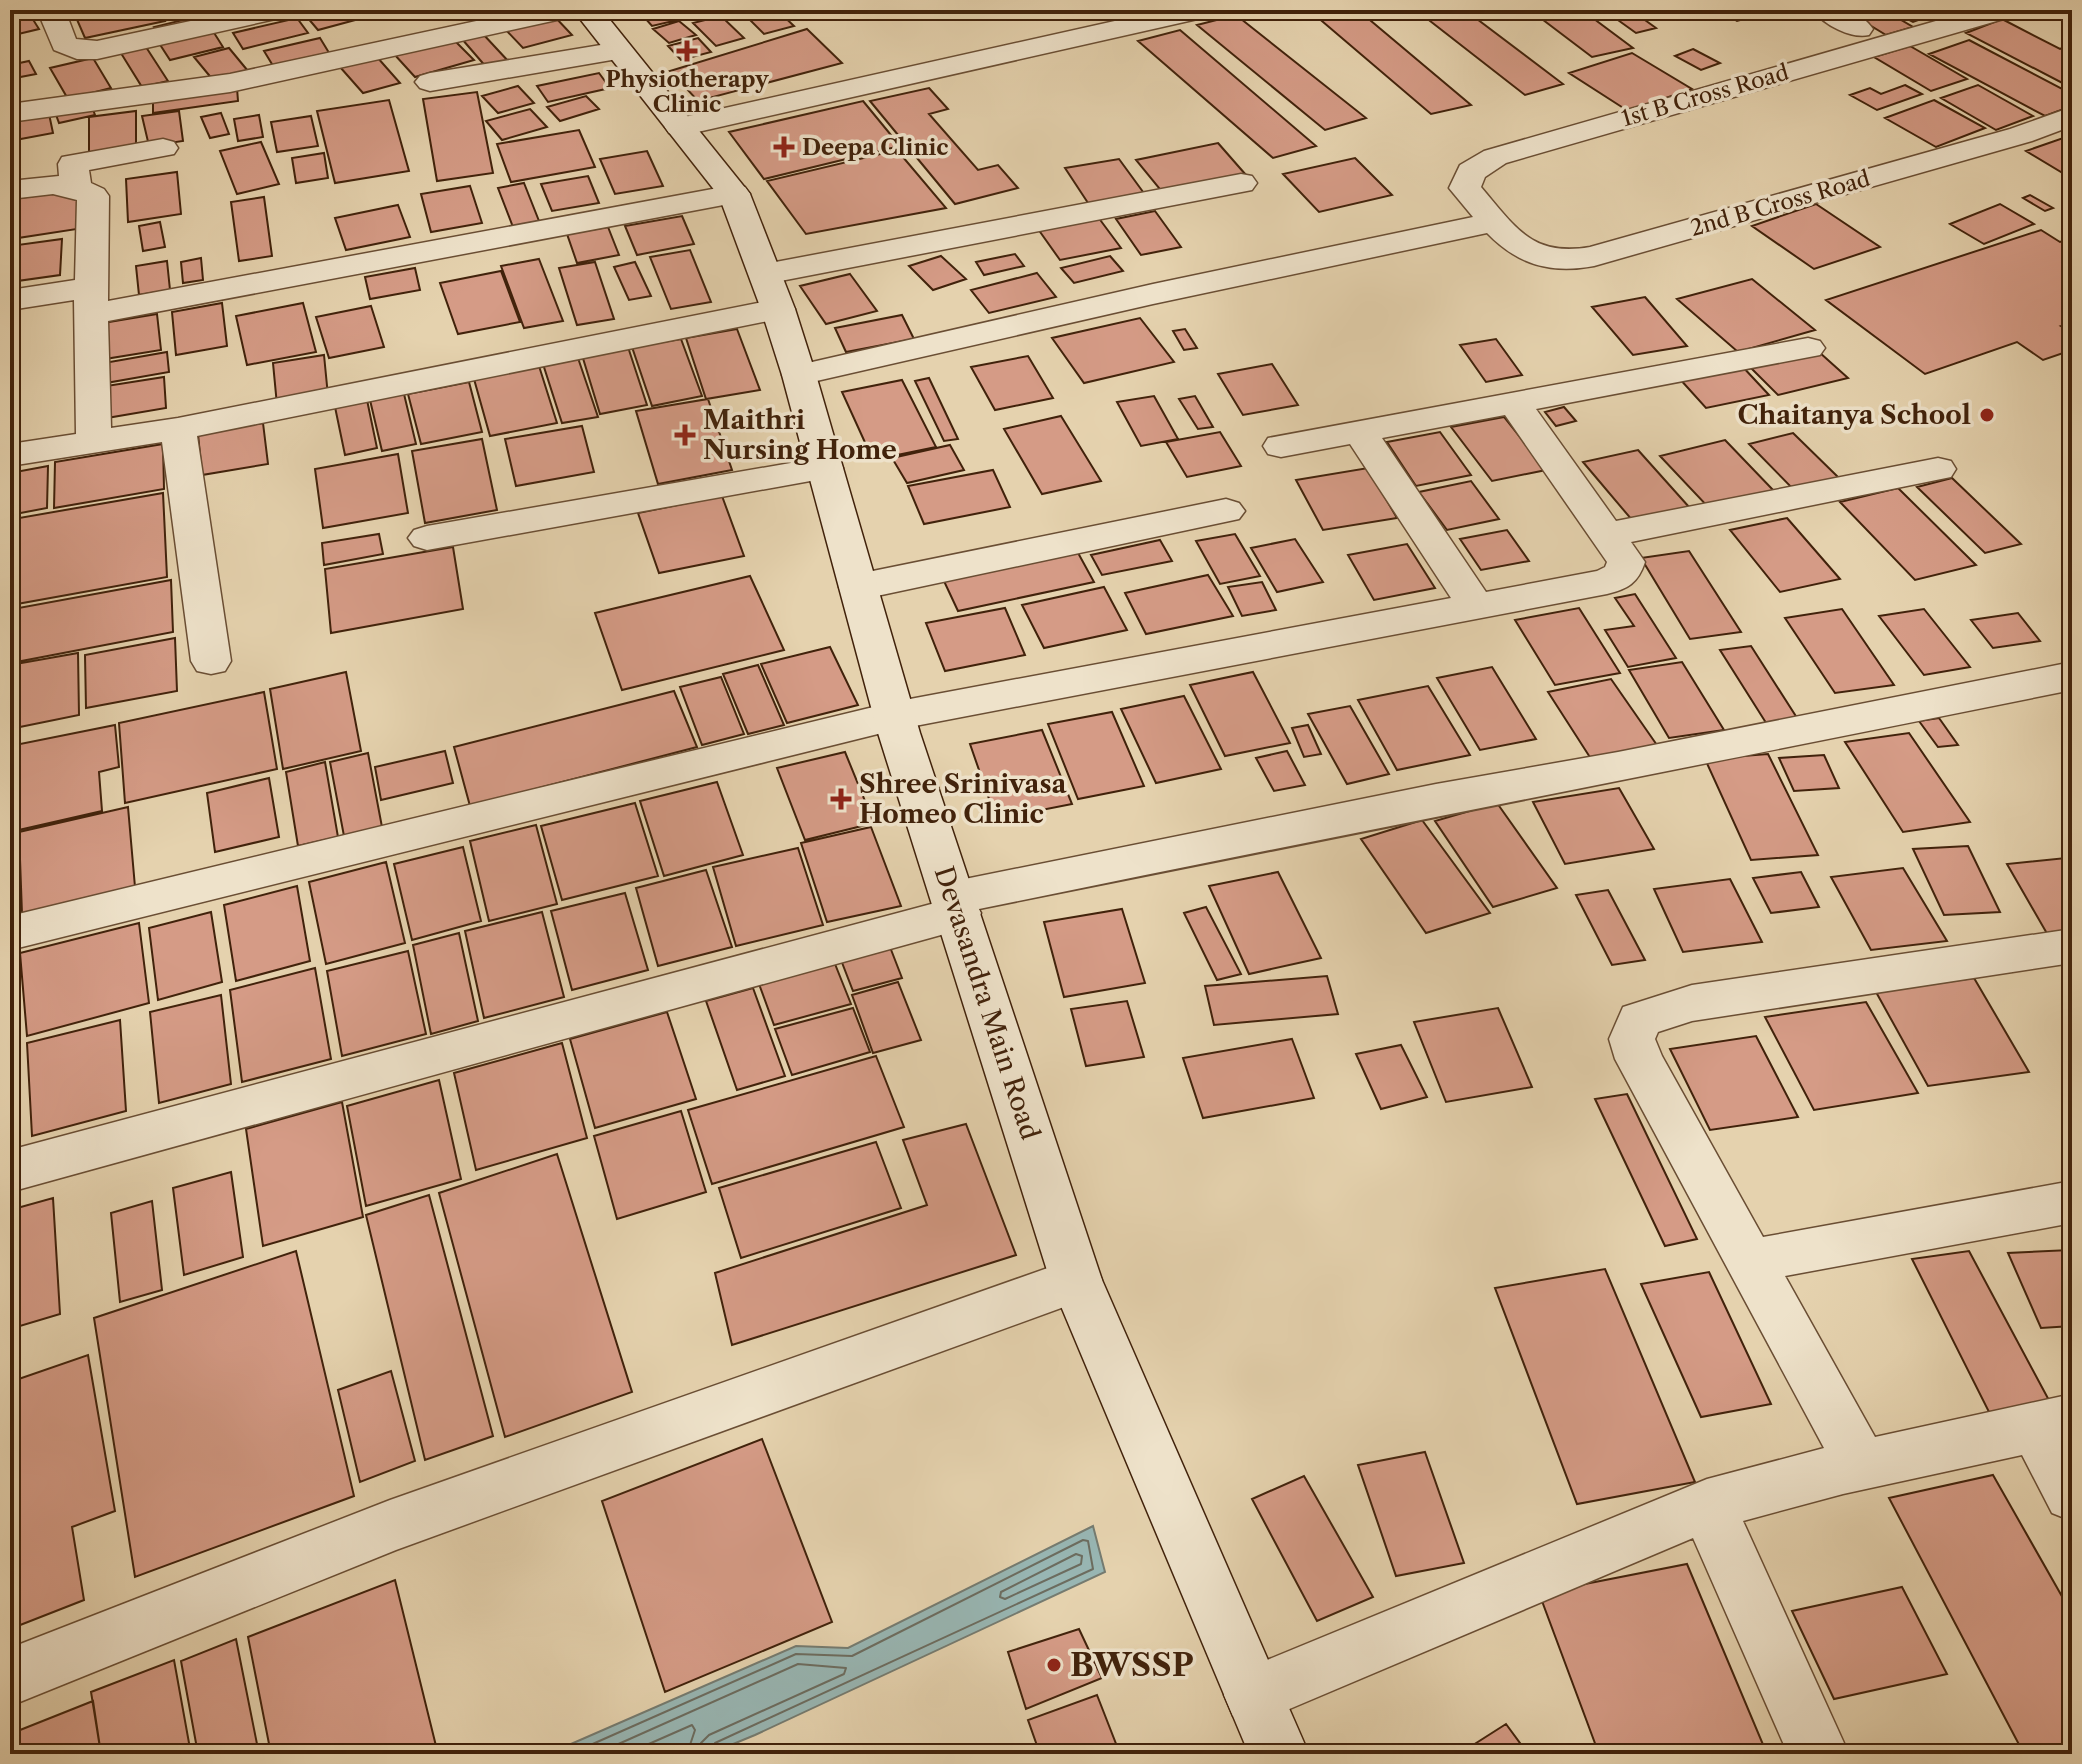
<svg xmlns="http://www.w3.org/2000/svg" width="2082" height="1764" font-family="'Libre Caslon Text',serif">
	<rect width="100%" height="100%" fill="#e5d2ae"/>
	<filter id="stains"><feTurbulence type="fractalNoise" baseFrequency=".0025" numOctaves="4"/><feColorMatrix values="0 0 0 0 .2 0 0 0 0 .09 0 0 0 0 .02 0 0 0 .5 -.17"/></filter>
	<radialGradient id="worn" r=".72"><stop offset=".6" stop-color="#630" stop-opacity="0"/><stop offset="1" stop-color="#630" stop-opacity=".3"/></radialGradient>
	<!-- water -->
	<path fill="#98b6b3" stroke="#757b70" stroke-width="2" d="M1093,1526L1105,1572L755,1735L709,1754H548L796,1646L848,1648Z"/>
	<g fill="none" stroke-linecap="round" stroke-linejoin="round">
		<!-- shore -->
		<path stroke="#6c6c5f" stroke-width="2" d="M1076,1554L1082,1556L1081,1564L1005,1599L1000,1597L1001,1592Z
			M570,1754L796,1654L852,1656L1083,1540L1088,1541L1093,1569L715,1743L709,1754
			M596,1754L798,1664L846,1668L844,1674L709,1735L701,1743L699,1754
			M626,1754L692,1725L695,1730L687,1754"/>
	</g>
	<!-- building -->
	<path fill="#d59b86" stroke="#41220b" stroke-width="2" d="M27,10L39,29L10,36V13Z
		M99,10H159L165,21L85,38L75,15Z
		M224,10H260L159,34L154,27Z
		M301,10H383L385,12L318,30Z
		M678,10H721L652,26L645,18Z
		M740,10H777L794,26L764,34Z
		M1309,10H1358L1471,105L1431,114Z
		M1416,10H1465L1563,84L1525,95Z
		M1530,10H1582L1633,48L1592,57Z
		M1604,10H1631L1656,28L1636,33Z
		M1719,10H1776L1737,21Z
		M1845,10H1884L1913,27L1886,35Z
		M1890,10H1917L1929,16L1913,22Z
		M1236,15L1366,118L1325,130L1197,25Z
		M721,16L744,38L716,46L693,23Z
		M555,17L572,35L523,48L506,30Z
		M297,18L308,33L243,49L233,33Z
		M2002,19L2060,49L2072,44V88L1966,33Z
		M679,21L696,35L669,43L653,29Z
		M211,28L223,47L170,60L157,40Z
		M807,29L842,63L698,101L670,71Z
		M1180,30L1316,146L1273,158L1138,41Z
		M483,34L509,62L487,68L462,39Z
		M320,38L331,56L275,69L264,51Z
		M452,38L474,60L415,77L394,54Z
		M698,38L711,52L681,60L668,46Z
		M1969,40L2072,94V106L2045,116L1929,54Z
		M144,44L168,81L142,87L119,50Z
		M1910,46L1967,79L1931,91L1874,57Z
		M229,48L248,71L213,80L194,57Z
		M1693,49L1720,63L1701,70L1675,56Z
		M1632,53L1692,89L1628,111L1569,73Z
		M377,57L400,83L363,93L340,67Z
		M93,58L111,88L68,99L50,68Z
		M29,61L36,74L10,79V65Z
		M599,73L610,88L548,102L537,86Z
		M1905,85L1922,94L1877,110L1850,95L1870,88L1881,94Z
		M1978,85L2033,116L1996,130L1941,98Z
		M518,86L534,103L498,113L482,96Z
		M237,88L238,101L153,113V99Z
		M929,88L948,109L929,114L978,170L998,165L1018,188L955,204L870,101Z
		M477,92L493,173L437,181L423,99Z
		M586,96L599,109L560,121L547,107Z
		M389,100L409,171L335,183L317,111Z
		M1934,100L1985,128L1936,147L1885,118Z
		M863,101L900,146L764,179L729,132Z
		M91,104L95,115L59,123L55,112Z
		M530,109L547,127L502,140L486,121Z
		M136,111V150L89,156V117Z
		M179,111L183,141L149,146L142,116Z
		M221,113L229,134L210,138L201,117Z
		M49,114L53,133L10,141V121Z
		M259,115L263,137L238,141L234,119Z
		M311,116L318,146L277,152L271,122Z
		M579,130L595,167L511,182L497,144Z
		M2066,137L2072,140L2071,178L2026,151Z
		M261,142L279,184L237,194L220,151Z
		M1218,143L1246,175L1163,193L1136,160Z
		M897,150L946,208L806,234L767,181Z
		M647,151L663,186L615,194L600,159Z
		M324,153L328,178L296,183L292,158Z
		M1355,158L1392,195L1319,212L1283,174Z
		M1119,159L1146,196L1090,206L1065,168Z
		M177,172L181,214L128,222L126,179Z
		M588,176L599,203L552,211L541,184Z
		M524,183L539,221L513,227L498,188Z
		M470,186L482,223L431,232L421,194Z
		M78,190L77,229L18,238L20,198Z
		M2030,195L2053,208L2045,211L2023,198Z
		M264,197L272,256L239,261L231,202Z
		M1816,204L1880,247L1814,269L1752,226Z
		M2000,204L2034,224L1984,244L1950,224Z
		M398,205L410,237L346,250L335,218Z
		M1155,211L1181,247L1141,255L1116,219Z
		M682,216L694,244L637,255L625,226Z
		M1098,217L1121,248L1060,260L1038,229Z
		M160,222L165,247L143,251L139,226Z
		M608,227L619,255L577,263L567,234Z
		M2041,230L2060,242L2072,238V323L2061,326L2072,333V350L2043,360L2017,342L1925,374L1826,300Z
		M62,239L60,275L10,282V246Z
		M690,250L711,302L671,309L650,257Z
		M1015,254L1024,266L984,275L976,262Z
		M941,256L966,279L933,290L909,266Z
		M1110,256L1123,271L1074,283L1061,268Z
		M201,258L203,280L183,283L181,262Z
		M539,259L563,321L524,328L501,266Z
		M167,261L170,290L139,295L136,266Z
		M595,262L614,319L577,325L559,268Z
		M635,262L651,296L629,300L614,267Z
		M415,268L420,290L370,299L365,277Z
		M501,271L520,322L458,334L440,283Z
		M1037,273L1056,297L989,313L971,290Z
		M850,274L877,311L826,324L800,286Z
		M1752,279L1815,330L1738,352L1677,299Z
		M1645,297L1687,346L1633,355L1592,307Z
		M222,303L227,346L176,355L172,312Z
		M303,303L316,352L247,365L236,316Z
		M371,306L384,347L329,358L316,317Z
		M157,314L161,350L105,359L103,323Z
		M902,315L914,339L846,352L835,328Z
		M1140,318L1174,362L1084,383L1052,338Z
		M737,329L760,390L706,399L686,338Z
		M1185,329L1197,348L1184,350L1173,331Z
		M681,339L702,396L652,406L632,347Z
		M1496,339L1522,375L1486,382L1460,345Z
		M628,347L647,405L600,414L582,355Z
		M167,352L169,372L106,383L104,363Z
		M1819,352L1848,378L1778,395L1751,368Z
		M324,355L328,396L277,405L273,363Z
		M1028,356L1053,398L995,410L971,367Z
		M578,358L598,417L562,423L543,364Z
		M1272,364L1298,405L1243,415L1218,374Z
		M1741,365L1769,395L1706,408L1679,378Z
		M539,366L557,423L490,436L474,379Z
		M164,377L166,408L101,419L100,387Z
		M929,378L958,439L944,441L915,381Z
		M902,380L936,447L873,460L842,392Z
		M469,382L482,432L421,444L408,394Z
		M404,394L416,444L382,451L370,400Z
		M1154,396L1178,439L1141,446L1117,402Z
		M1195,396L1213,427L1198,429L1179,399Z
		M708,399L732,470L658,484L636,411Z
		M367,400L377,448L345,455L335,407Z
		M1564,407L1576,421L1556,426L1545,412Z
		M1061,416L1101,481L1042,494L1004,429Z
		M1504,417L1546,470L1492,481L1451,427Z
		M263,423L268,464L202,475L198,434Z
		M582,426L594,472L516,486L505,439Z
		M1220,432L1241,466L1187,477L1166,442Z
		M1440,432L1471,475L1416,486L1387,442Z
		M1793,433L1839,478L1794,490L1749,444Z
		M482,439L497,510L425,523L412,451Z
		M1725,440L1774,491L1709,508L1660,456Z
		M163,444L164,489L54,508L55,462Z
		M950,445L964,470L907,483L892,458Z
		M1638,450L1689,507L1632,520L1583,462Z
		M398,454L408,513L323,528L315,469Z
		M48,466L47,508L10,515V473Z
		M1368,468L1397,518L1323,530L1296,480Z
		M993,470L1010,507L924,524L908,486Z
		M1952,478L2021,544L1985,553L1917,487Z
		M1471,481L1499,519L1447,530L1419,492Z
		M1898,488L1976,565L1915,580L1840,502Z
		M163,493L167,577L17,604L19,518Z
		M722,496L744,556L659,573L638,513Z
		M1787,518L1840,579L1780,592L1730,530Z
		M1507,530L1529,561L1481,570L1460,539Z
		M379,534L383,554L324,565L322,543Z
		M1235,534L1260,576L1220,584L1196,541Z
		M1295,539L1323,582L1277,592L1251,548Z
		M1160,540L1172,561L1102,575L1091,555Z
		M1407,544L1435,588L1374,600L1348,555Z
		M453,547L463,609L331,633L325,569Z
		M1077,551L1094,582L958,611L943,579Z
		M1689,551L1741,632L1690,639L1641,558Z
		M1208,575L1233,616L1146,634L1125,593Z
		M750,576L784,650L622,690L595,613Z
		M171,580L173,632L11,663L13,609Z
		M1262,582L1276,610L1242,616L1228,587Z
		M1104,587L1127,630L1044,648L1022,605Z
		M1635,594L1676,658L1628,667L1605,630L1634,626L1615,598Z
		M1005,608L1025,655L945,671L926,623Z
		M1579,608L1620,673L1555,685L1515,620Z
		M1842,609L1894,685L1835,693L1785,618Z
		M1924,609L1970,667L1924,675L1879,616Z
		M2018,613L2040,641L1993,648L1971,620Z
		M175,638L177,691L86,708L85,655Z
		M1751,646L1799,721L1768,726L1720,650Z
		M830,647L858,705L787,723L761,664Z
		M78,653L79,715L10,729V665Z
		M1682,662L1724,730L1669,738L1629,670Z
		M758,665L784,725L748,734L723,674Z
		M1492,667L1536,739L1480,750L1437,678Z
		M346,672L361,751L283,769L270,689Z
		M1253,672L1290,743L1225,756L1190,685Z
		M721,677L744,734L702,745L680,687Z
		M1611,679L1659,748L1593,762L1548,692Z
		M1428,686L1470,755L1397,770L1358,700Z
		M674,691L697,747L470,806L454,747Z
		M264,692L277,769L125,803L119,723Z
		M1184,696L1221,769L1156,783L1121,709Z
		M1350,706L1389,774L1347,784L1308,714Z
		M1112,712L1144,786L1078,799L1048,724Z
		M1939,718L1958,745L1938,747L1919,721Z
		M115,725L119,767L99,772L102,811L10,832V746Z
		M1308,725L1321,754L1304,757L1292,728Z
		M1042,730L1072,804L996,819L970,744Z
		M1909,733L1970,822L1903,832L1845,742Z
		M445,751L453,783L381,800L375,767Z
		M1287,751L1305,785L1274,791L1256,758Z
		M845,752L874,823L805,840L777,768Z
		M368,753L382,827L344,836L330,762Z
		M1768,754L1818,855L1751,860L1705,759Z
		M1824,755L1839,788L1794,791L1779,758Z
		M325,762L338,837L298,846L286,772Z
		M269,778L279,837L215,852L207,793Z
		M717,782L743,855L664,876L640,801Z
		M1619,788L1654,849L1565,864L1533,802Z
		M635,803L658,876L562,900L541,826Z
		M1497,803L1557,888L1493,907L1435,821Z
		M128,807L135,887L22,914L19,832Z
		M1422,820L1490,913L1426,933L1361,839Z
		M536,825L557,904L489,921L470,841Z
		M871,827L901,906L827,922L801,843Z
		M1968,846L2000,912L1944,915L1913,849Z
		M463,847L481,921L412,940L394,864Z
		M798,848L823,925L736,946L713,867Z
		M2066,858L2072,867V934L2049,937L2007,864Z
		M386,862L405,943L326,964L309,882Z
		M1903,868L1947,941L1871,950L1831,877Z
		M706,870L732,947L658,966L636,888Z
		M1278,872L1321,958L1249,974L1209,886Z
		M1801,872L1819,907L1771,913L1753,878Z
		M1730,879L1762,942L1683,952L1654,889Z
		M297,886L310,961L236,981L224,905Z
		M1608,890L1645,960L1612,965L1576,895Z
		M625,893L648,970L572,990L551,911Z
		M1206,907L1241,974L1217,980L1184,913Z
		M1122,909L1145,983L1064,997L1044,922Z
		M211,912L222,982L158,1000L149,928Z
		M542,912L564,997L484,1018L465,931Z
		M139,923L149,1003L27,1036L20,953Z
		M459,933L478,1021L431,1034L413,945Z
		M890,947L902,978L853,991L841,960Z
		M408,951L426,1034L342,1056L327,971Z
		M835,964L851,1004L774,1025L759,984Z
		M315,968L331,1059L242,1082L230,990Z
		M1327,976L1338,1014L1214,1025L1205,986Z
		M1974,978L2029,1072L1928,1086L1876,992Z
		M898,982L921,1040L873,1053L852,995Z
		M753,988L785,1076L737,1090L706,1001Z
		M221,995L231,1084L159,1103L150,1012Z
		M1127,1001L1144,1057L1086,1066L1071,1009Z
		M1866,1002L1918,1093L1814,1110L1765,1017Z
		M853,1008L870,1052L792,1075L775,1029Z
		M1498,1008L1532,1087L1446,1102L1414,1022Z
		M667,1012L696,1099L595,1128L570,1039Z
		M120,1020L126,1111L32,1136L27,1043Z
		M1756,1036L1798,1117L1710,1130L1670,1049Z
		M1292,1039L1314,1098L1203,1118L1183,1058Z
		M562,1043L587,1138L476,1170L454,1073Z
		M1401,1045L1427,1097L1381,1109L1356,1054Z
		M876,1056L904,1127L712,1184L688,1110Z
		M439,1080L461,1179L366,1206L347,1106Z
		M1627,1094L1697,1239L1665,1246L1595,1099Z
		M342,1102L363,1217L263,1246L246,1129Z
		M681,1111L706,1192L617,1219L594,1136Z
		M966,1124L1016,1255L732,1345L715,1273L927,1205L903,1140Z
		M876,1142L901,1208L741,1258L719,1188Z
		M557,1154L632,1392L505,1437L439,1193Z
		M231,1172L243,1257L184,1275L173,1188Z
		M429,1195L493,1436L425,1460L366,1215Z
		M53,1198L60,1314L10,1329V1210Z
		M152,1201L162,1290L120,1302L111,1213Z
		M2070,1250L2072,1326L2041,1328L2008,1253Z
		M296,1251L354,1496L135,1577L94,1318Z
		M1969,1251L2051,1404L1990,1414L1912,1259Z
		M1605,1269L1695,1482L1577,1504L1495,1288Z
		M1709,1272L1771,1404L1701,1417L1641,1284Z
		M88,1355L115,1511L72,1527L84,1600L10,1629V1382Z
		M391,1371L415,1461L360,1482L338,1390Z
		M762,1439L832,1622L665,1692L602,1501Z
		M1425,1452L1464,1563L1396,1576L1358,1465Z
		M1993,1475L2072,1614V1754H2024L1889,1498Z
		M1304,1476L1373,1597L1317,1621L1252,1499Z
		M1687,1564L1767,1754H1599L1539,1593Z
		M395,1580L438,1754H271L248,1637Z
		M1902,1587L1947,1674L1834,1699L1792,1611Z
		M1079,1629L1102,1678L1026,1709L1008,1652Z
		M236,1639L259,1754H198L181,1661Z
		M174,1660L191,1754H101L91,1692Z
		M1097,1695L1120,1754H1040L1028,1720Z
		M93,1701L101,1754H10V1734Z
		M1506,1724L1528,1754H1459Z"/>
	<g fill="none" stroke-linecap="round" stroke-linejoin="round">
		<!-- street casing -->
		<g stroke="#6a4e34" stroke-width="3">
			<path id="street" d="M37,10H65L76,39L97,41L242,10H294L290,16L280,18L97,59H77L54,50Z
				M527,10H580L576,16L566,18L230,92L10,122V104L230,74Z
				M1164,10H1216L1212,16L1202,18L680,136L669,133L665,127L669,121L680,118Z
				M1813,10C1836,10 1859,8 1873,29L1869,35C1851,39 1824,25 1813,10Z
				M1974,10H2018L2014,16L1506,163L1485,177L1481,187C1516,228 1532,257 1590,247L2010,129L2072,107V126L2032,141L1594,266C1551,274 1518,265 1487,233L1153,304L799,385L787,382L782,375L787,368L799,365L1153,284L1473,217L1449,188L1460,165L1484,151Z
				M619,42L629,45L633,51L629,57L430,91L420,88L415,82L420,76L430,73Z
				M163,139L174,142L178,148L174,154L89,170L91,183L104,189L109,196L108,301L734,185L745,187L750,194L745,201L734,203L108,321L111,428L178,418L778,299L790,302L795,309L790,316L778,319L197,436L231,661L225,671L211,674L197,671L191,661L162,442L10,466V444L76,434L74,300L10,310V290L75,280L77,200L53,194L10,199V181L59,176L58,164L62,157Z
				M1241,174L1252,176L1257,183L1252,190L765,284L753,281L749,274L753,267L765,264Z
				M1808,338L1820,341L1825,348L1820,355L1536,409L1616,521L1938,458L1951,461L1956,469L1951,477L1631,542L1645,562C1638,583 1628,589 1607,594L894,730L10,950V916L894,702L1451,598L1350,444L1281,457L1268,454L1263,446L1268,438ZM1505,415L1607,562L1605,567L1597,571L1486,592L1382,438Z
				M825,457L838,460L843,468L838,476L427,550L414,546L408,538L414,530L427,526Z
				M1226,499L1239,503L1245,511L1239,519L858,600L844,596L839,587L844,578L858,574Z
				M2072,662V690C1708,764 1343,834 979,909L981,913L975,925L959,930L10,1192V1150L935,903L933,898L939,886L955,881L1436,784L1618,752Z
				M2072,929V963L1692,1021L1658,1032L1655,1039L1662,1056L1763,1237L2072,1181V1223L1785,1276L1875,1437L2072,1394V1521L2052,1513L2022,1455L1843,1494L1743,1521L1849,1754H1788L1693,1538L1254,1724L1233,1716L1224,1695L1233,1674L1707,1479L1824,1448L1615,1059L1609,1039L1623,1007L1692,985Z
				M1076,1258L1094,1264L1102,1280L1094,1296L396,1550L10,1706V1648L390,1500Z"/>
		</g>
		<!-- secondary casing -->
		<g stroke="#41220b" stroke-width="3">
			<path id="secondary" d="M573,10H602L750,194L795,309L816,375L920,733L1102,1280L1309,1754H1249L1050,1280L878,733L782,375L761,309L719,196Z"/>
		</g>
		<!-- street -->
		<use href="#street" fill="#eee2ca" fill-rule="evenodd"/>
		<!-- secondary -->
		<use href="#secondary" fill="#eee2ca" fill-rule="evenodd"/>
	</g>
	<!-- markers -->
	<g fill="#8f2418" stroke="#eee2ca" stroke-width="3">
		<path d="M683 39h8v8h8v8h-8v8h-8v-8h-8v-8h8z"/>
		<path d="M780 135h8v8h8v8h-8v8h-8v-8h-8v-8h8z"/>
		<circle cx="1987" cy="415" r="8"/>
		<path d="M681 423h8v8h8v8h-8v8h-8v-8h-8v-8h8z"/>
		<path d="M837 787h8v8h8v8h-8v8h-8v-8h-8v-8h8z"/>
		<circle cx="1054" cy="1665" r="8"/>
	</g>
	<g text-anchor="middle" stroke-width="7" stroke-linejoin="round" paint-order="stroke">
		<!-- far-poi labels -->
		<g font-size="22" font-weight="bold" fill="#41220b" stroke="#eee2ca">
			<text x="687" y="87">Physiotherapy<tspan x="687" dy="25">Clinic</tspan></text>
			<text x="802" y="155" text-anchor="start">Deepa Clinic</text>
		</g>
		<!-- far-street labels -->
		<g font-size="22" fill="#41220b" stroke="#eee2ca">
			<text transform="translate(1705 95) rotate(-16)" y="8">1st B Cross Road</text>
			<text transform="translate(1780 203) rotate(-16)" y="8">2nd B Cross Road</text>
		</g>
		<!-- poi labels -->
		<g font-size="26" font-weight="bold" fill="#41220b" stroke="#eee2ca" text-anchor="start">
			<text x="1971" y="424" text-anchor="end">Chaitanya School</text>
			<text x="703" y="429">Maithri<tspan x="703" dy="30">Nursing Home</tspan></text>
			<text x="859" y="793">Shree Srinivasa<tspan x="859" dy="30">Homeo Clinic</tspan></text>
		</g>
		<!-- street labels -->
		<g font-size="26" fill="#41220b" stroke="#eee2ca">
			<text transform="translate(987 1003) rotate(72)" y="9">Devasandra Main Road</text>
		</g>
		<!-- near-poi labels -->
		<g font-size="32" font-weight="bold" fill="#41220b" stroke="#eee2ca" text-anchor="start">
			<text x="1070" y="1676">BWSSP</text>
		</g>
	</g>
	<!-- margin -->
	<rect width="2082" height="1764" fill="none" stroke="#e5d2ae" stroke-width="40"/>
	<rect x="12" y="12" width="2058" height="1740" fill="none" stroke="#41220b" stroke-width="4"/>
	<rect x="20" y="20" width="2042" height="1724" fill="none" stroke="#41220b" stroke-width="2"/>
	<rect width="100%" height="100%" filter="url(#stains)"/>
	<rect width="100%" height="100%" fill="url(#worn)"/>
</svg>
